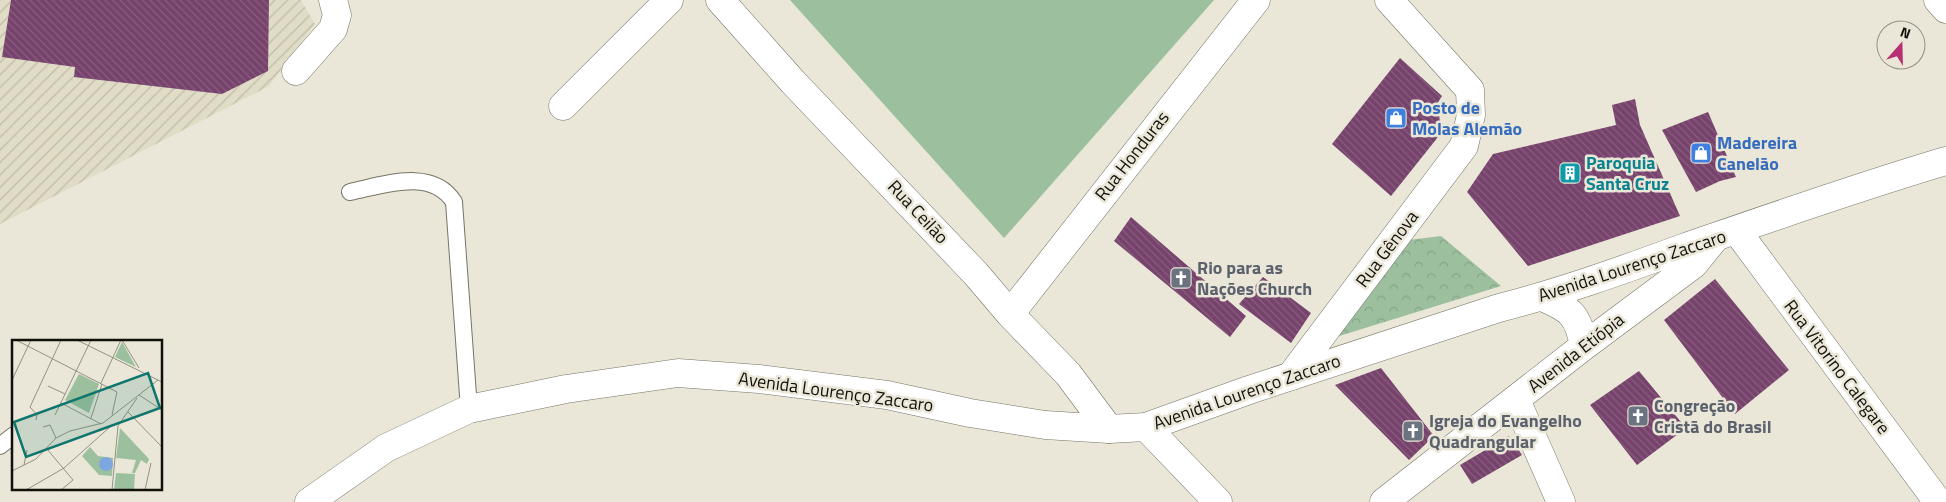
<svg xmlns="http://www.w3.org/2000/svg" width="1946" height="502" font-family="'Titillium Web',sans-serif">
	<defs>
		<pattern id="industrial-furrows" width="10" height="10" patternUnits="userSpaceOnUse" patternTransform="scale(1.25)"><rect width="10" height="10" fill="#e0dcc6"/><path d="M-1 1l2-2M0 10L10 0M9 11l2-2" fill="none" stroke="#bfbca9"/></pattern>
		<pattern id="park-crowns" width="20" height="18" patternUnits="userSpaceOnUse" patternTransform="scale(1.25)"><rect width="20" height="18" fill="#9cc09e"/><path d="M2 6a3 3 0 1 1 6 0M12 15a3 3 0 1 1 6 0" fill="none" stroke="#85a487"/></pattern>
		<pattern id="building-back-hatch" width="6" height="6" patternUnits="userSpaceOnUse" patternTransform="scale(1.25)"><rect width="6" height="6" fill="#77426c"/><path d="M-1 5l2 2M0 0l6 6M5-1l2 2" fill="none" stroke="#875f7e"/></pattern>
	</defs>
	<rect width="100%" height="100%" fill="#eae7d8"/>
	<!-- industrial -->
	<path fill="url(#industrial-furrows)" d="M0,0H301L315,24L269,86L0,224Z"/>
	<!-- park -->
	<path fill="url(#park-crowns)" d="M1441,236L1501,286L1336,337L1409,240Z"/>
	<!-- pitch -->
	<path fill="#9cc09e" d="M790,0H1214L1004,238Z"/>
	<!-- building -->
	<path fill="url(#building-back-hatch)" d="M11,0H269L268,71L222,94L74,77L75,67L2,57Z
		M1400,58L1442,96L1437,104L1442,132L1391,196L1332,144Z
		M1635,99L1640,125L1680,216L1528,266L1467,192L1493,154L1616,125L1612,105Z
		M1708,112L1736,177L1720,181L1696,192L1662,130Z
		M1131,217L1246,316L1230,337L1114,241Z
		M1263,277L1311,313L1291,343L1239,304Z
		M1715,279L1789,370L1735,414L1664,320Z
		M1381,368L1434,436L1409,460L1335,385Z
		M1639,371L1686,428L1637,465L1590,405Z
		M1509,436L1522,455L1472,484L1460,465Z"/>
	<g fill="none" stroke-linecap="round" stroke-linejoin="round">
		<!-- lane casing -->
		<g stroke="#767467" stroke-width="18">
			<path id="lane" d="M350,192C384,185 432,167 454,202L469,409
				M0,446L14,435"/>
		</g>
		<!-- street casing -->
		<g stroke="#767467" stroke-width="29">
			<path id="street" d="M720,0L793,82L976,274L1010,314L1068,374L1109,429
				M296,71L333,29L337,15L333,0
				M563,106L669,0
				M1737,231L1938,502
				M1542,297C1570,309 1578,314 1584,346
				M1010,314L1256,0
				M1291,376L1464,146L1471,115L1470,90L1389,0
				M1516,400L1561,502
				M1146,427L1218,502
				M1384,502L1584,346L1694,264L1715,238"/>
		</g>
		<!-- secondary casing -->
		<g stroke="#767467" stroke-width="29">
			<path id="secondary" d="M1938,0L1946,9
				M309,502L386,448L469,409L566,389L678,373L759,379L887,395L970,413L1045,425L1109,429L1146,427L1249,390L1499,308C1562,292 1623,270 1683,248C1770,218 1858,187 1946,161"/>
		</g>
		<!-- lane -->
		<use href="#lane" stroke="#fff" stroke-width="16"/>
		<!-- street -->
		<use href="#street" stroke="#fff" stroke-width="28"/>
		<!-- secondary -->
		<use href="#secondary" stroke="#fff" stroke-width="28"/>
	</g>
	<!-- icons -->
	<defs>
		<g id="shop-square" transform="scale(1.125)"><rect x="-9" y="-9" width="18" height="18" rx="4" fill="#3f7fe0" stroke="#eae7d8"/><path d="M-5-2.5h2.3a2.7 3.5 0 0 1 5.4 0H5L5.5 6h-11ZM-1.5-2.5h3a1.5 2.3 0 0 0-3 0Z" fill="#fff"/></g>
		<g id="building-square" transform="scale(1.125)"><rect x="-9" y="-9" width="18" height="18" rx="4" fill="#0f9aa8" stroke="#eae7d8"/><path d="M-4-6H4V6H1V3H-1V6H-4ZM-2.5-4.3h1.7v1.8h-1.7ZM.8-4.3h1.7v1.8H.8ZM-2.5-1h1.7V.8h-1.7ZM.8-1h1.7V.8H.8Z" fill="#fff"/></g>
		<g id="church-square" transform="scale(1.125)"><rect x="-9" y="-9" width="18" height="18" rx="4" fill="#6b7280" stroke="#eae7d8"/><path d="M-1.2-6h2.4v3.5h3.3v2.4h-3.3V6h-2.4V-.1h-3.3v-2.4h3.3Z" fill="#fff"/></g>
	</defs>
	<g fill-rule="evenodd">
		<use href="#shop-square" x="1396" y="118"/>
		<use href="#shop-square" x="1701" y="153"/>
		<use href="#building-square" x="1570" y="173"/>
		<use href="#church-square" x="1181" y="278"/>
		<use href="#church-square" x="1638" y="416"/>
		<use href="#church-square" x="1413" y="431"/>
	</g>
	<g text-anchor="middle" stroke-width="5" stroke-linejoin="round" paint-order="stroke">
		<!-- shop labels -->
		<g font-size="18" font-weight="bold" fill="#366cbe" stroke="#eae7d8" text-anchor="start">
			<text x="1412" y="114">Posto de<tspan x="1412" dy="21">Molas Alemão</tspan></text>
			<text x="1717" y="149">Madereira<tspan x="1717" dy="21">Canelão</tspan></text>
		</g>
		<!-- street labels -->
		<g font-size="18" fill="#11100b" stroke="#eae7d8">
			<text transform="translate(1132 156) rotate(-52)" y="6">Rua Honduras</text>
			<text transform="translate(918 212) rotate(47)" y="6">Rua Ceilão</text>
			<text transform="translate(1387 249) rotate(-53)" y="6">Rua Gênova</text>
			<text transform="translate(1632 266) rotate(-18)" y="6">Avenida Lourenço Zaccaro</text>
			<text transform="translate(1576 353) rotate(-38)" y="6">Avenida Etiópia</text>
			<text transform="translate(1837 367) rotate(53)" y="6">Rua Vitorino Calegare</text>
			<text transform="translate(836 392) rotate(8)" y="6">Avenida Lourenço Zaccaro</text>
			<text transform="translate(1247 392) rotate(-19)" y="6">Avenida Lourenço Zaccaro</text>
		</g>
		<!-- culture labels -->
		<g font-size="18" font-weight="bold" fill="#0d838f" stroke="#eae7d8" text-anchor="start">
			<text x="1586" y="169">Paroquia<tspan x="1586" dy="21">Santa Cruz</tspan></text>
		</g>
		<!-- worship labels -->
		<g font-size="18" font-weight="bold" fill="#5b616d" stroke="#eae7d8" text-anchor="start">
			<text x="1197" y="274">Rio para as<tspan x="1197" dy="21">Nações Church</tspan></text>
			<text x="1654" y="412">Congreção<tspan x="1654" dy="21">Cristã do Brasil</tspan></text>
			<text x="1429" y="427">Igreja do Evangelho<tspan x="1429" dy="21">Quadrangular</tspan></text>
		</g>
	</g>
	<!-- overview -->
	<g transform="translate(12 340)">
		<rect width="150" height="150" fill="#eae7d8"/>
		<path d="M108,88L137,119L135,124L129,120L123,133H120L124,120L104,118ZM104,133L123,134L122,150H102Z" fill="#9cc09e"/>
		<path d="M78,107L86,116L101,118L100,136L87,135L70,116Z" fill="#9cc09e"/>
		<path d="M110,2L124,27L103,17Z" fill="#9cc09e"/>
		<path d="M67,34L87,44L77,73L53,60Z" fill="#9cc09e"/>
		<path d="M87 124a7 7 0 1 1 14 0a7 7 0 1 1-14 0Z" fill="#7da8df"/>
		<path fill="none" stroke="#939186" stroke-width="1" d="M4,0L105,52L100,75M65,0L150,42M110,0L127,28M0,40L19,0M89,43L109,0M36,46L53,54M127,55L150,70M49,63L89,84M116,72L150,107M43,75L79,0M79,78L90,44M24,80L25,75L18,67L49,0M31,87L38,85L44,98M35,109L61,140L49,150M12,125L15,110M0,131L24,119L44,98L58,91L91,83L146,40M14,150L52,128L99,86M100,150L106,86L125,58M133,150L139,123"/>
		<path fill="#0f766e" fill-opacity="0.15" stroke="#0f766e" stroke-width="2.5" d="M136,33L148,68L14,117L2,82Z"/>
		<rect width="150" height="150" fill="none" stroke="#11100b" stroke-width="2.5"/>
	</g>
	<!-- north arrow -->
	<g transform="translate(1901 45) rotate(20)"><circle r="24" fill="#eae7d8" stroke="#939186"/>
	<path d="M0-4L9 19L0 12L-9 19Z" fill="#b63073"/>
	<text y="-8" font-size="14" font-weight="bold" text-anchor="middle" fill="#11100b">N</text>
	</g>
</svg>
